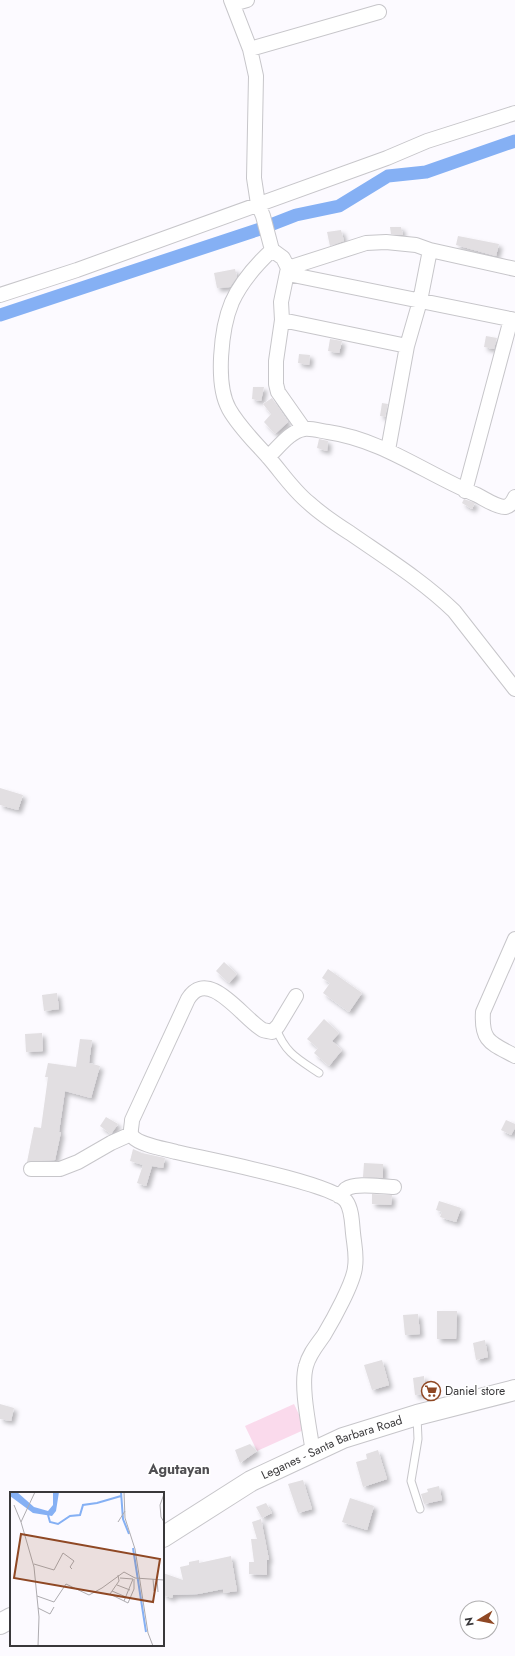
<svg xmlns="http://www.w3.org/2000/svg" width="515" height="1656" font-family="Jost,sans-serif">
	<defs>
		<filter id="shadow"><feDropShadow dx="3.5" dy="3.5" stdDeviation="2" flood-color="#0004"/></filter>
	</defs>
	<rect width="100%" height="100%" fill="#fcfaff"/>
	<!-- green -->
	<path fill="#fadaec" d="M294,1404L306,1429L257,1451L245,1426Z"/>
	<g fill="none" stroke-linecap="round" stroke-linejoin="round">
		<!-- canal -->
		<path stroke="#85b0f4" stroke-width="13" d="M0,315L260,229L296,215L339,206L388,176L426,172L515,141"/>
	</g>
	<!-- building -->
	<path fill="#e2dfe2" filter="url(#shadow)" d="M390,227H401L403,235L391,234Z
		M341,230L344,241L330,246L327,232Z
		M458,236L499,244L496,256L456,245Z
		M235,269L237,277L230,287L217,288L214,273Z
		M486,336L497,338L494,349L484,347Z
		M330,339L342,341L339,353L328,351Z
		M299,354L310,355L309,365L298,363Z
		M253,387H264L261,401L252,399Z
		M272,398L288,422L275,434L264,422L271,414L263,404Z
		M382,403L388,404L385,417L380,416Z
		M319,439L328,441L327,451L317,448Z
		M464,499L475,503L472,509L462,503Z
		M0,788L23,795L18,810L0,805Z
		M224,962L237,974L229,983L216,971Z
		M328,969L362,993L349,1012L323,993L330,983L322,978Z
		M57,993L59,1009L44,1011L42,995Z
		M324,1019L339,1033L332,1041L342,1050L329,1066L314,1053L318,1048L307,1039Z
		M42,1033L43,1051L26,1052L25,1034Z
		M80,1039L92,1040L89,1063L100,1066L91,1098L65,1091L59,1132H61L55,1160L27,1162L34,1127L41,1128L48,1077H45L48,1063L76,1067Z
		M106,1117L118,1124L111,1134L100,1126Z
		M506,1120L515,1124V1128L511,1135L501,1130Z
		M133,1149L142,1153L165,1158L163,1168L152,1166L146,1186L137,1183L143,1165L130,1161Z
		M364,1163L383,1164V1178L363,1177Z
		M372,1194L392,1195L391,1205L372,1204Z
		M439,1201L461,1208L456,1222L440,1217L442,1212L436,1210Z
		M437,1311H457L456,1339H437Z
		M418,1314L420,1334L405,1335L403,1315Z
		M485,1340L488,1357L476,1360L473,1343Z
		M382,1360L389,1385L372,1390L364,1365Z
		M424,1376L425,1394L415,1395L413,1378Z
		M0,1404L14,1408L11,1421L0,1419Z
		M250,1444L257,1451L240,1463L235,1450Z
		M378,1450L387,1479L363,1487L356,1462L367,1459L366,1454Z
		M303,1480L312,1509L298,1513L288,1484Z
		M439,1486L442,1500L424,1504L421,1494L428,1492L427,1489Z
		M350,1498L374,1506L367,1530L342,1522Z
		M266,1503L272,1513L262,1518L256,1507Z
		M261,1519L269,1560H267V1575L249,1574V1562H254L251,1539H257L252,1522Z
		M231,1556L237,1591L223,1593V1589L198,1594L173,1595L172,1598L163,1595V1573L183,1580L180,1567L189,1565V1562L199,1560V1563Z"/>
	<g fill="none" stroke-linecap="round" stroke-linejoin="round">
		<!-- lane casing -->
		<g stroke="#c7c6ca" stroke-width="9">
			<path id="lane" d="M276,1028C285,1053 298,1059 319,1073
				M417,1417L418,1439L411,1481L420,1509"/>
		</g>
		<!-- street casing -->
		<g stroke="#c7c6ca" stroke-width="16">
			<path id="street" d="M231,0L250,49L256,76L254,178L258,204L263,216L272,250C256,265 241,282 232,302C221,328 215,384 229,409C239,427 255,442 269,458C282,473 293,490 309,503C321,514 336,524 350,533C386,558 423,581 454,611L515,689
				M233,4L247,0
				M250,49L379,12
				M272,250L283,258L288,268L281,302L282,320L276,361V384L278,392L304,429
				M288,268L366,243L386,242L416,245L430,250L515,269
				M288,274L515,320
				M0,295L77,270L387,158L427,141L515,113
				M282,320L407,346
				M388,450L407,346L420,301L430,250
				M268,457C278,448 290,431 304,429C311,428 321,431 328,432C383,440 426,474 477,495C485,499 496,507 505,507C511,506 513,501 515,497
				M465,491L511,319
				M515,939L483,1012C481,1042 491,1043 515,1056
				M296,996L278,1026L272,1032C269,1031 266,1031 263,1030C243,1019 209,966 188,999L132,1120C132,1126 129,1133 133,1137C140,1145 166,1149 176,1152C205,1159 332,1183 346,1201C352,1209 352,1224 353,1233C354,1244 357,1255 355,1267C354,1282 333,1320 324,1335C317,1345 309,1354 306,1366C300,1387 310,1430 313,1453
				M31,1169H60L78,1162L111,1143L131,1134
				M339,1196C342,1194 344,1191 346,1189C356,1182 382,1187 394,1187"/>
		</g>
		<!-- secondary casing -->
		<g stroke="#c7c6ca" stroke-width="22">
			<g id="secondary">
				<path id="s1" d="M163,1537L251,1481L343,1438L417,1415L515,1390"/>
				<path d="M0,1624L11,1618"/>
			</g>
		</g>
		<!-- lane -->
		<use href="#lane" stroke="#fff" stroke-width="7"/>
		<!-- street -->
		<use href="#street" stroke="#fff" stroke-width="14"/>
		<!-- secondary -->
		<use href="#secondary" stroke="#fff" stroke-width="20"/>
	</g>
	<!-- icons -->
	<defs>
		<g id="supermarket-ring" transform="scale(1)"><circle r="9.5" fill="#fff" stroke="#8f4824" stroke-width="1.5"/><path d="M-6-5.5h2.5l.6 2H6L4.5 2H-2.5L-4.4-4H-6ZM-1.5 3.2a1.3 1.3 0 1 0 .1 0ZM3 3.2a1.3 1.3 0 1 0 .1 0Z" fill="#8f4824"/></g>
	</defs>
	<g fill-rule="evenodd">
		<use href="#supermarket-ring" x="431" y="1391"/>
	</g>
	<g text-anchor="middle" stroke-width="3" stroke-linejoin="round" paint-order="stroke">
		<!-- poi labels -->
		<g font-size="12" fill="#39383a" stroke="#fff" text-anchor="start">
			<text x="445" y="1395">Daniel store</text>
		</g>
		<!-- street labels -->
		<g font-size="12" fill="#39383a" stroke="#fff">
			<text dy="4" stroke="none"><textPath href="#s1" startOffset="192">Leganes - Santa Barbara Road</textPath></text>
		</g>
		<!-- quarter labels -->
		<g font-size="14" font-weight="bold" fill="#504f53" stroke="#fff">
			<text x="179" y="1474">Agutayan</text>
		</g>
	</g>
	<!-- overview -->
	<g transform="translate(10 1492)">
		<rect width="154" height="154" fill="#fcfaff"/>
		<path d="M0,0H7L24,15L38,19L43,13V0H49L46,19L42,24L23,21L0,4Z" fill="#85b0f4"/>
		<path fill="none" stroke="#85b0f4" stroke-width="2" d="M111,0L113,27L119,42M38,23L40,30L48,32L60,24L70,23L73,13L87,11L111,4M123,56L136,140"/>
		<path fill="none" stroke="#aeacb0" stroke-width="1" d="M25,0L11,30L24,75L29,125L28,154M114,0L115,26L125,57L138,141L143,154M154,2L150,13L151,25L154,30M4,13L11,30M108,30L115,19M24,72L44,78L53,61L64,69L60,75L62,77M108,83L109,89L100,102L118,111L124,97V87M110,86L123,87M143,87L144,99M147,87L148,100M107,93L120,98M102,99L116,105M27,104L44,110L56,92L79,103L92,96L114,80L125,86L154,88M114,109L123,87M28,116L40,122L44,115"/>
		<path fill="#8f4824" fill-opacity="0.15" stroke="#8f4824" stroke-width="2" d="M11,42L150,67L143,110L4,86Z"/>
		<rect width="154" height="154" fill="none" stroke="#39383a" stroke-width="2"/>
	</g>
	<!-- north arrow -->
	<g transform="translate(479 1620) rotate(260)"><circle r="19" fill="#ffffff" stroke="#b0afb0"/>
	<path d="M0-3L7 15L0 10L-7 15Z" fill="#8f4824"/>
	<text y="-6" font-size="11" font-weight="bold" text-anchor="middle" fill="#39383a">N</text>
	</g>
</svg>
